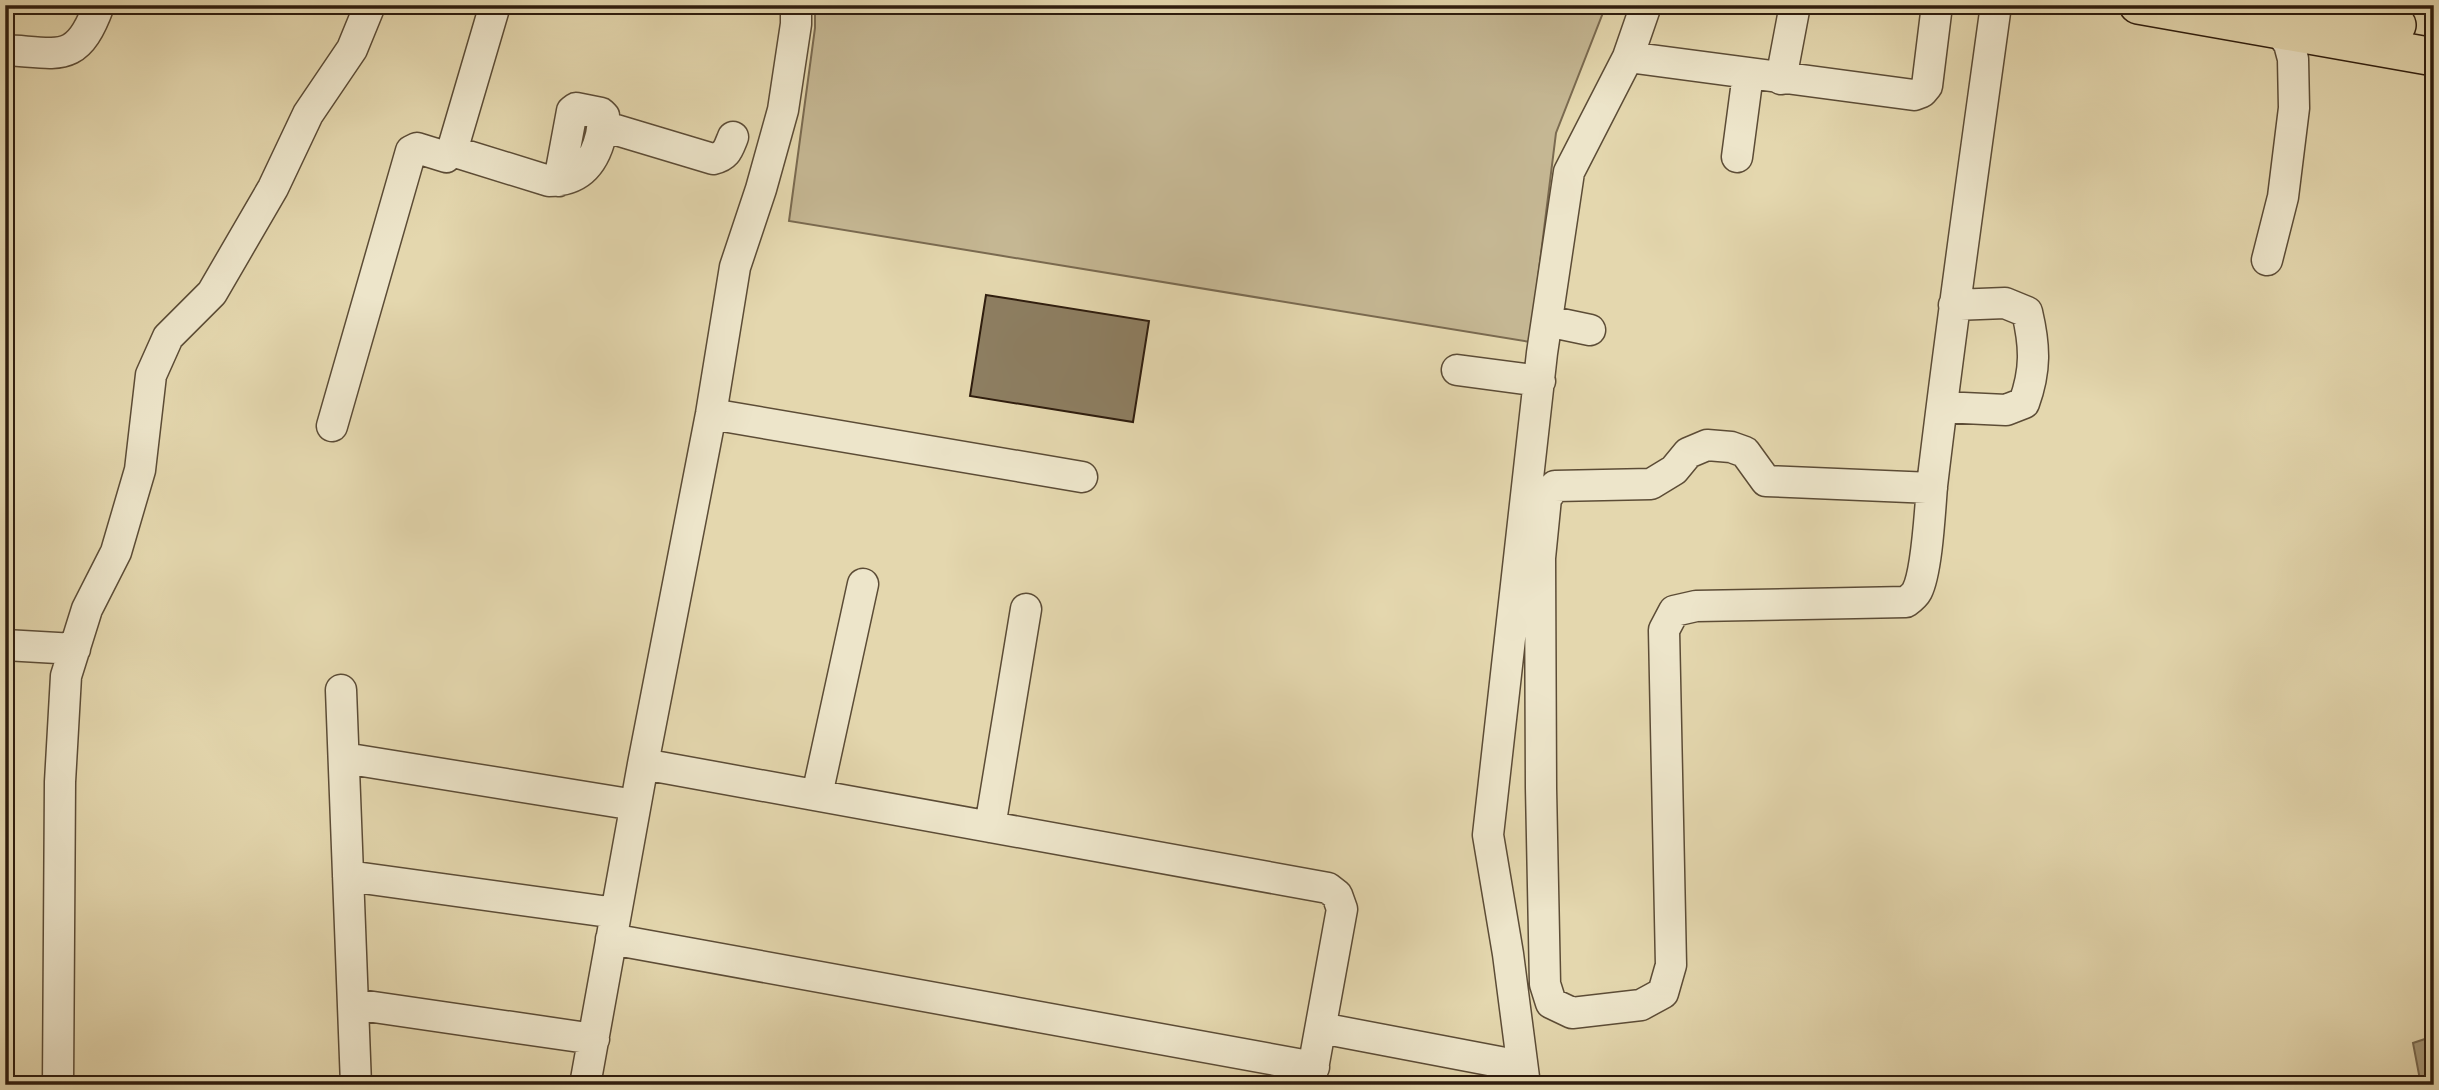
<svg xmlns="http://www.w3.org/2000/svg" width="2439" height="1090" font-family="'Sorts Mill Goudy',serif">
	<rect width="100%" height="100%" fill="#e4d7ae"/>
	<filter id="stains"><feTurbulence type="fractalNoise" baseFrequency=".00286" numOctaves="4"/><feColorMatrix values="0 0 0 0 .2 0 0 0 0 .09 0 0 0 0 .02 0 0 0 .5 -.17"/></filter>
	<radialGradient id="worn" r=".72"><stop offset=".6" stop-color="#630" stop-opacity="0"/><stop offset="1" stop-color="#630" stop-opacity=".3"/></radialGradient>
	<!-- green -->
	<path fill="#c5b793" stroke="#7a6a50" stroke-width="2" d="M815,5H1606L1556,133L1530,342L789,221L815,28Z"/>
	<!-- water -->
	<path fill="#a69878" stroke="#76674e" stroke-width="2" d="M2434,1036V1085H2421L2413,1043Z"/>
	<!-- building -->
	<path fill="#8d7e61" stroke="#2f1d0e" stroke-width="2" d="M986,295L1149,321L1133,422L970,396Z"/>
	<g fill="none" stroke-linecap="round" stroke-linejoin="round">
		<!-- minor casing -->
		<g stroke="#5c4c36" stroke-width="33">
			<path id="minor" d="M5,50C60,53 77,65 99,5
				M1628,57L1914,95L1922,92L1927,86L1937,5
				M1781,79L1795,5
				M452,151L549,181C580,181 594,164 601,135L613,129L713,159C727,156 728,149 733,137
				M1737,157L1748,74
				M559,181L572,111L576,108L601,113L604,116L601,135
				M2267,260L2283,197L2294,108L2293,59L2289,44L2278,29L2276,13
				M1547,321L1590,330
				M1457,370L1540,381
				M1942,407L2006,410L2024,403C2036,370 2035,346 2027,312L2005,303L1954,305
				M711,414L1082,477
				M332,426L411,151L417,148L446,157L452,151L495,5
				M1932,488L1766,481L1745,452L1731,447L1707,445L1688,453L1674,470L1651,484L1555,486L1546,498L1540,558L1541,788L1545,984L1551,1003L1572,1013L1641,1005L1663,993L1671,965L1664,630L1674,611L1696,606L1906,602C1910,599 1915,595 1917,591C1927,572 1930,510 1932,486C1951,325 1974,165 1996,5
				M5,645L75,649
				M341,690L356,1085
				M344,758L635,805
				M643,764L1328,888L1337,895L1342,909L1310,1085
				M817,795L863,584
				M990,827L1026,609
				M348,876L616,913
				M611,939L1314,1067
				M353,1004L594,1039
				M1321,1028L1510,1064
				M58,1085L60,782L66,676L87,609L116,552L140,470L151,375L168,337L212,293L273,188L308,114L352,49L370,5
				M585,1085L643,764L711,414L735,267L761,189L783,110L796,24V5
				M1525,1085L1508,954L1488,835L1542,353L1569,172L1628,57L1646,5"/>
		</g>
		<!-- major casing -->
		<g stroke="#2f1d0e" stroke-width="40">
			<path id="major" d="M2138,5L2434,57
				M2291,5L2397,25"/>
		</g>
		<!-- minor -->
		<use href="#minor" stroke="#ede5ca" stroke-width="30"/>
		<!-- major -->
		<use href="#major" stroke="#e4d7ae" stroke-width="37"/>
	</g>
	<!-- margin -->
	<rect width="2439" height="1090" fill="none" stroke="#e4d7ae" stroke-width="28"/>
	<rect x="7" y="7" width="2425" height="1076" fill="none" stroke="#2f1d0e" stroke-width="3.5"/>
	<rect x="14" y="14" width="2411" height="1062" fill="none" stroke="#2f1d0e" stroke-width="2"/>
	<rect width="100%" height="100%" filter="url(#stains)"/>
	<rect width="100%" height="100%" fill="url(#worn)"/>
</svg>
